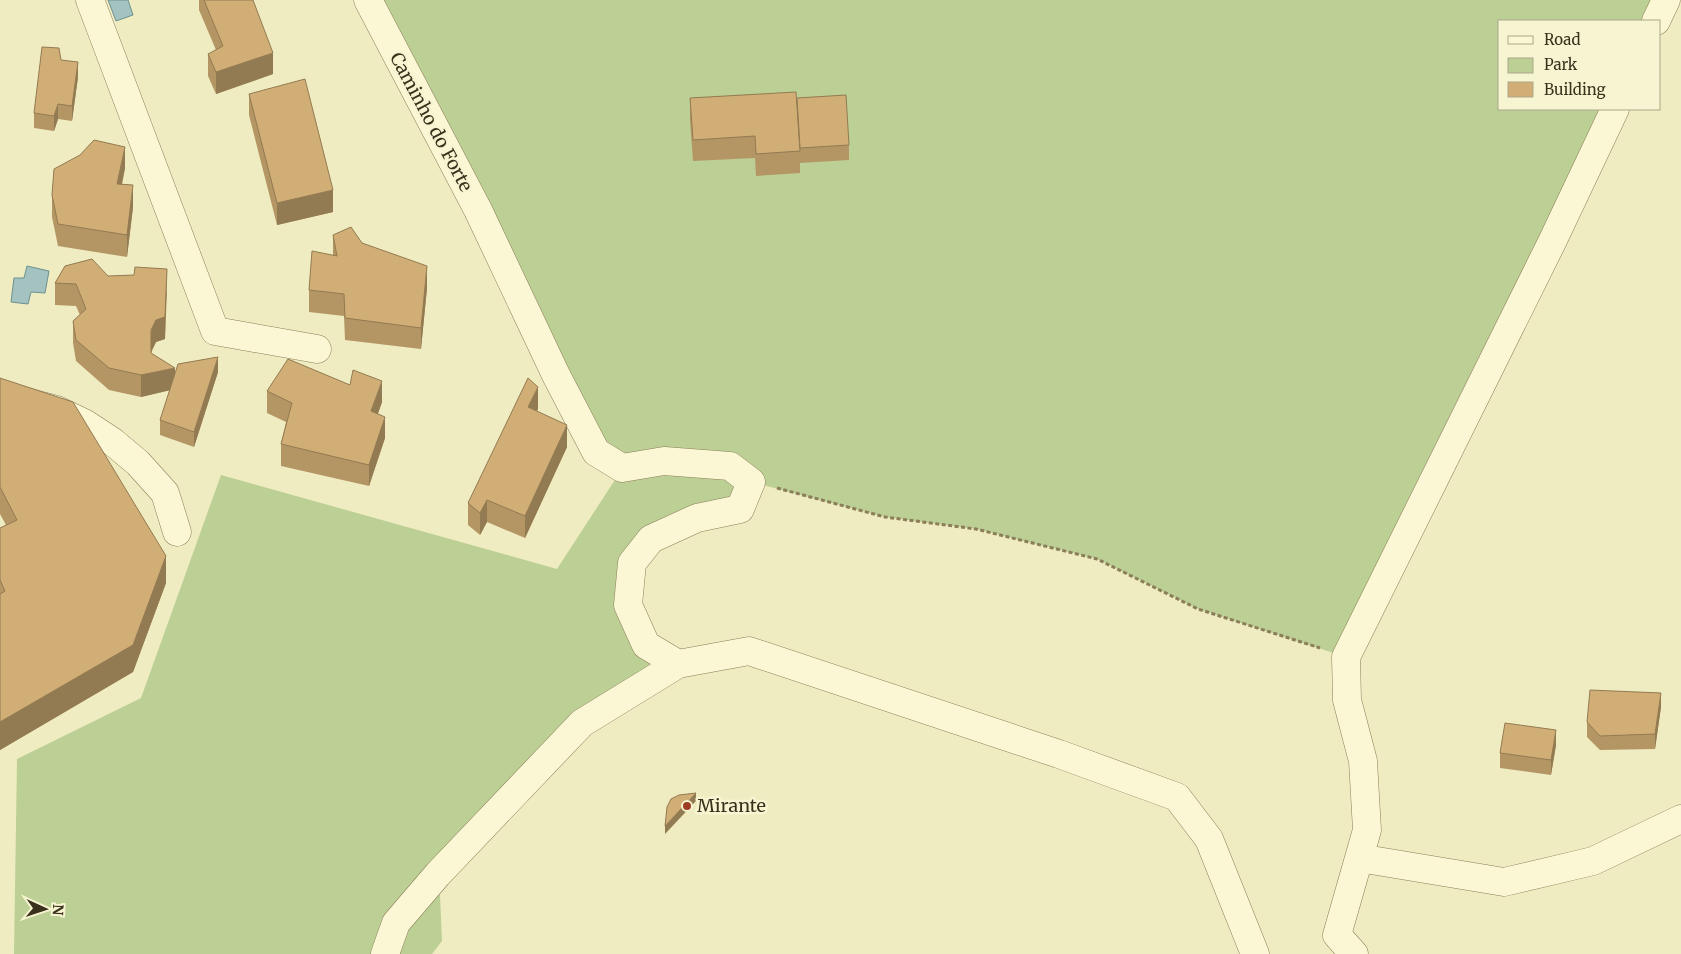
<svg xmlns="http://www.w3.org/2000/svg" width="1681" height="954" font-family="Merriweather,serif">
	<rect width="100%" height="100%" fill="#f0ecc1"/>
	<!-- green -->
	<path fill="#bccf95" d="M367,0H1666L1656,21H1500V109H1615L1346,657L1198,609L1097,559L976,529L885,517L751,482L740,509L651,539L628,605L678,664L582,723L439,873L442,941L432,954H14L17,759L141,698L221,475L557,569L622,469L594,448Z"/>
	<!-- water -->
	<path fill="#a4c3c0" stroke="#6a9190" d="M108,0H128L133,15L116,21Z
		M27,266L49,271L45,293L31,292L28,304L11,302L14,278H24Z"/>
	<g fill="none" stroke-linecap="round" stroke-linejoin="round">
		<!-- minor casing -->
		<g stroke="#8b7e58" stroke-width="29">
			<path id="minor" d="M90,0L215,331L317,349
				M368,0L478,210L556,375L596,452L622,468L664,461L730,466L751,482L740,509L697,518L651,539L632,563L628,605L646,645L678,664L749,651L1059,754L1177,797L1209,839L1255,954
				M1656,21L1666,0
				M0,395L57,410L84,423L113,442L138,463L165,493L177,532
				M1359,858L1504,882L1593,861L1681,819
				M385,954L396,923L438,874L582,723L678,664
				M1354,954L1337,935L1367,830L1363,761L1347,700L1346,657L1552,242L1615,109"/>
		</g>
		<!-- path -->
		<path stroke="#8b7e58" stroke-width="3" stroke-dasharray="4 2.5" stroke-linecap="butt" d="M777,488L885,517L976,529L1097,559L1198,609L1320,648"/>
		<!-- minor -->
		<use href="#minor" stroke="#fbf7d5" stroke-width="28"/>
	</g>
	<!-- wall -->
	<path fill="#b49665" d="M199,0H253L273,74L216,94L208,76V54L216,50L199,10Z
		M61,60L78,77L72,121L58,119L54,131L34,128V113Z
		M249,94L333,212L277,225L249,115Z
		M690,98H797L849,145V160L800,163V173L756,176L755,158L693,161L690,120Z
		M125,168L122,185L133,207L127,257L58,246L52,217V195Z
		M333,235L362,243L427,288L421,349L345,340L344,316L309,312V290L333,255Z
		M108,276L167,291L165,339L156,342L151,353L175,374L218,372L194,447L160,435V420L170,390L141,397L109,390L76,361L73,343V321L80,315L76,306L55,305V283Z
		M0,378L166,583L133,672L0,750V765V528L6,525L0,514Z
		M267,391L382,402L378,414L385,438L369,486L281,466V444L286,422L267,413Z
		M538,409L537,411L567,447L525,538L487,522L480,535L468,525V503Z
		M1661,707L1655,749L1600,750L1587,737V722Z
		M1556,745L1551,775L1500,768V753Z"/>
	<!-- shaded-wall -->
	<path fill="#927a52" d="M273,53V74L216,94V72Z
		M78,62V77L72,121V106Z
		M58,104V119L54,131V116Z
		M125,147V168L117,206V184Z
		M133,185V207L127,257V235Z
		M333,190V212L277,225V203Z
		M427,266V288L421,349V328Z
		M167,269L165,339L156,342L151,352V373L175,368V389L141,397V375Z
		M218,357V372L194,447V432Z
		M382,381V402L371,432V411Z
		M538,387V409L528,429V407Z
		M385,417V438L369,486V465Z
		M567,425V447L525,538V516Z
		M487,500V522L480,535V513Z
		M166,556V583L133,672L0,750V765V722Z
		M1661,693V707L1655,749V734Z
		M1556,730V745L1551,775V760Z
		M696,793V801L665,834V826Z"/>
	<!-- building -->
	<path fill="#d1ae75" stroke="#927a52" d="M204,0H253L273,53L216,72L208,54L223,46Z
		M42,47L59,48L61,60L78,62L72,106L58,104L54,116L34,113Z
		M305,79L333,190L277,203L249,94Z
		M796,92L800,151L756,154L755,136L693,140L690,98Z
		M846,95L849,145L800,148L797,98Z
		M94,140L125,147L117,184L133,185L127,235L58,224L52,195L54,169L80,155Z
		M351,227L362,243L427,266L421,328L345,318L344,294L309,290L312,251L337,256L333,235Z
		M92,259L108,276L134,275L135,267L167,269L165,317L156,320L151,330V353L175,368L141,375L109,368L76,340L73,321L86,309L76,284L55,283L65,266Z
		M218,357L194,432L160,420L178,364Z
		M288,359L350,385L353,370L382,381L371,411L385,417L369,465L281,444L292,403L267,391Z
		M0,378L73,402L166,556L133,645L0,722V737V594L5,591L0,580V528L17,520L0,487Z
		M528,378L538,387L528,407L567,425L525,516L487,500L480,513L468,503Z
		M1590,690L1661,693L1655,734L1600,736L1587,722Z
		M1505,723L1556,730L1551,760L1500,753Z
		M696,793L665,826L667,807L671,799L679,795Z"/>
	<!-- markers -->
	<circle fill="#9d3d24" stroke="#f7f4d1" stroke-width="2" cx="687" cy="806" r="5"/>
	<g text-anchor="middle" stroke-width="5" stroke-linejoin="round" paint-order="stroke">
		<!-- street labels -->
		<g font-size="18" fill="#3a311d" stroke="#f7f4d1">
			<text transform="translate(431 122) rotate(62)" y="6">Caminho do Forte</text>
		</g>
		<!-- poi labels -->
		<g font-size="18" fill="#3a311d" stroke="#f7f4d1" text-anchor="start">
			<text x="697" y="812">Mirante</text>
		</g>
	</g>
	<!-- legend -->
	<rect x="1498" y="20" width="162" height="90" fill="#f7f4d1" stroke="#aba689"/>
	<rect x="1508" y="36" width="25" height="8" fill="#fbf7d5" stroke="#aba689"/>
	<text x="1544" y="45" font-size="15" fill="#3a311d">Road</text>
	<rect x="1508" y="58" width="25" height="15" fill="#bccf95" stroke="#aba689"/>
	<text x="1544" y="70" font-size="15" fill="#3a311d">Park</text>
	<rect x="1508" y="82" width="25" height="15" fill="#d1ae75" stroke="#aba689"/>
	<text x="1544" y="95" font-size="15" fill="#3a311d">Building</text>
	<!-- north arrow -->
	<g transform="translate(45 909) rotate(93)" stroke="#f7f4d1" stroke-width="4" paint-order="stroke">
	<path d="M0-4L9 19L0 12L-9 19Z" fill="#3a311d"/>
	<text y="-8" font-size="14" font-weight="bold" text-anchor="middle" fill="#3a311d">N</text>
	</g>
</svg>
